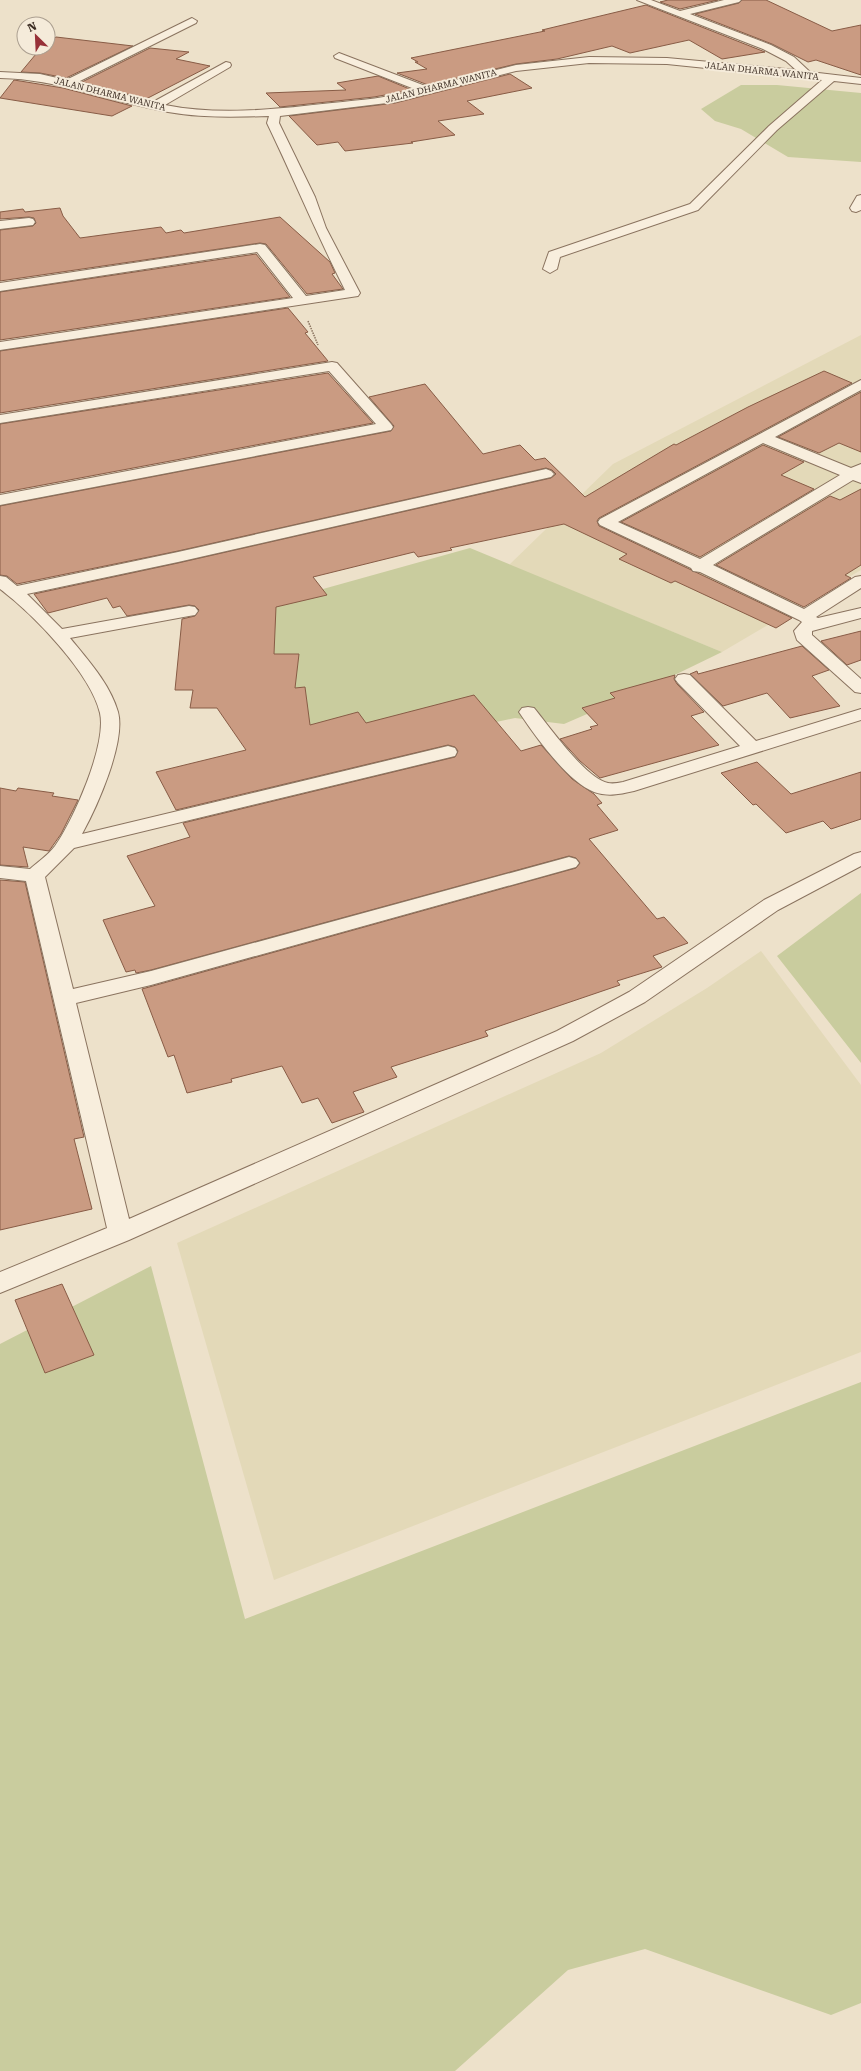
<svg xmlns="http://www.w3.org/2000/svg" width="861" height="2071" font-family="'Roboto Serif',serif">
	<rect width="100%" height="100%" fill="#ede1ca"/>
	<!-- farmland -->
	<path fill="#e3d9b8" d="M861,335V570L722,652L509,565L613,464Z
		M761,951L861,1085V1352L274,1580L177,1243L601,1053L707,988Z"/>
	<!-- green -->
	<path fill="#c9cc9e" d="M741,85H777L861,93V162L788,157L741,129L715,121L701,109Z
		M470,548L722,652L654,685L564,724L515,718L455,731L285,742L212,620Z
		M861,893V1063L777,956Z
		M151,1266L245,1619L861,1382V2003L831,2015L645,1949L568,1970L455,2071H0V1344Z"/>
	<!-- building -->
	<path fill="#ca9b82" stroke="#885c46" d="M668,0H718L680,9L660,2Z
		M742,0H766L832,31L861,25V75L816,60L808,62L772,44L695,14L739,3Z
		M646,5L765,52L722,59L689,40L630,53L612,46L557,59L516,64L428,85L397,73L427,69L415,62H418L411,58L545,31L542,30Z
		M56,37L133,46L66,78L40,73L21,72L41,48H48V42Z
		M150,48L189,52L176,59L210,66L146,99L82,82Z
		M510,74L532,88L467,101L484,114L438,121L455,135L411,142L413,143L345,151L338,142L317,145L289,116L395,103Z
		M378,76L412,90L374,97L280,107L266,93L346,90L337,83Z
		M14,80L63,88L132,106L112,116L0,98Z
		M60,208L63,216L80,238L161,227L166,233L181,230L184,233L280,217L330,262L335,273L332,274L343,289L307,294L266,244L260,243L0,281V230L33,226L36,223L34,218L29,217L0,219V212L23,209L25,212Z
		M256,254L290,297L0,340V292Z
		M288,308L308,332L305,333L328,361L0,413V351Z
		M824,371L852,383L599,518L597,521L599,526L792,618L776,628L675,581L671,583L619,559L627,554L564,524L450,548L452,550L418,557L414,552L313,577L327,595L276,607L274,654H299L295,688L305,687L310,725L358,712L366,723L474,695L521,751L541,745L572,779L594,794L602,803L597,805L618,830L589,839L657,919L664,917L688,943L653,956L662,967L617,981L620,985L485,1031L488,1036L391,1067L397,1077L353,1092L364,1112L332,1123L318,1098L302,1103L282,1066L231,1079L232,1082L187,1093L174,1055L168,1057L142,989L576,868L580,863L576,858L569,856L151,970L136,973L135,970L126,972L103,920L155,906L127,856L190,837L183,823L455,757L458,751L455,747L448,745L176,810L156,772L246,750L217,708H190L193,690H175L182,619L195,616L199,610L195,606L189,605L127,616L120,606L113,608L107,598L48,613L34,594L178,563L551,478L556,474L552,470L546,468L178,551L17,584L7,576L0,575V506L391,431L394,426L369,397L425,384L483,454L520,445L535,460L545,458L585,497L674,444L676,445L748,407Z
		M328,373L373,423L0,493V424Z
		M861,392V452L839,443L819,453L778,437Z
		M763,445L804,462L781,475L814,489L700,557L621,522Z
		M861,489V565L845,575L851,578L804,607L716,565L830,496L840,500Z
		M861,631V660L847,665L821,641Z
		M802,646L829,670L812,676L840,706L790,718L767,693L723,706L690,674L697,671L698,674Z
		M675,675L674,679L677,684L704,712L691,716L719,745L600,778L580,761L560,739L592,729L590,727L598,725L582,708L615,698L610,693Z
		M757,762L791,794L861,772V819L831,829L823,821L786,833L756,804L753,805L721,773Z
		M0,788L16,791L18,788L54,793L52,796L78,800L61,834L49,851L23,847L28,867L0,865Z
		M0,880L25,882L84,1137L74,1139L92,1209L0,1230Z
		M62,1284L94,1355L45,1373L15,1300Z"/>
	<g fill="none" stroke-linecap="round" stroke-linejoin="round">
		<!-- street casing -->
		<g stroke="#8a735f" stroke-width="2">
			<path id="street" d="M637,0H651L680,11L724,0H741L739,2L690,14L771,45L794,57L810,72L861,78V84L834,81L777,130L698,210L560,257L557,269L550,273L543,269L549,252L690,204L769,126L822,80L667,64L589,63L516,71L395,102L280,116L279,123L315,197L326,228L360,293L358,296L0,350V342L293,298L257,252L0,291V283L260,244L265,245L306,296L345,290C317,235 294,179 267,123L269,116C235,117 201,118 168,112C111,102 58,79 0,78V72L40,74L66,80L192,18L197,21L196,23L78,82L153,102L226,62L230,63L231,65L230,67L165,105C220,116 277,109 332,103C360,100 389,98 417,90L335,58L334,56L339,53L428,87L516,65L589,57L667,58L796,70L786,61L763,49Z
				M861,195V210L856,212L852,211L850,208L857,196Z
				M29,218L33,219L35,222L33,225L0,229V221Z
				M332,362L337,363L391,424L393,427L391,430L0,505V495L376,424L329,371L0,423V415Z
				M861,380V390L775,437L851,468L861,464V483L853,480L713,565L804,609L855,577L861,576V588L816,617L818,618L861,608V618L812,631V635L861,679V693L855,692L797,640L794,631L802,622L799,620L700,572L693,571L691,568L600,525L598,522L600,519ZM763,443L840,475L700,559L618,522Z
				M546,469L551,471L554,474L551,477L178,562L27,594L62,629L189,606L195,607L198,611L195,615L189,616L70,638C88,660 110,684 118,712C126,742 97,807 82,834L448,746L455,748L457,752L455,756L74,848L45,877L73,989L151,971L569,857L576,859L579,863L576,867L151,985L76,1003L129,1219L557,1031L629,992L764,900L854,854L861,852V866L778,910L645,1002L573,1041L129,1240L0,1293V1272L107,1228L26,881L0,878V866L30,869C38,862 48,855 55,846C73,821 107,745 100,713C91,673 32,613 0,589V576L6,577L17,586L178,552Z
				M684,674L690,675L756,741L861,709V720L634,791C621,794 608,797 594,792C567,781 535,736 519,712L522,708L528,707L534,708C549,726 586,779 608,783C613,784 618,783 623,782L740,746L678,683L675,679L678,675Z"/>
		</g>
		<!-- path -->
		<path stroke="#8a735f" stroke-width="1.5" stroke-dasharray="1.5 1" stroke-linecap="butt" d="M308,321L318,345"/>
		<!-- street -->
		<use href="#street" fill="#f8eedd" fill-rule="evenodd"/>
	</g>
	<g text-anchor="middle" stroke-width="4" stroke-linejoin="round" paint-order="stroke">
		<!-- far-street labels -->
		<g font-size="9" fill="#3b2c22" stroke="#f5ebda">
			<text transform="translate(762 71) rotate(6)" y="3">JALAN DHARMA WANITA</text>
			<text transform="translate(441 86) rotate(-14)" y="3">JALAN DHARMA WANITA</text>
			<text transform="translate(110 94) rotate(14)" y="3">JALAN DHARMA WANITA</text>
		</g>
	</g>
	<!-- north arrow -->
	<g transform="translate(36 36) rotate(336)"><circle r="19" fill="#f5ebda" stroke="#ab9f90"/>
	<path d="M0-3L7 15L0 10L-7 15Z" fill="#973138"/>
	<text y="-6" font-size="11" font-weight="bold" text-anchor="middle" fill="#3b2c22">N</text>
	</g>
</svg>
